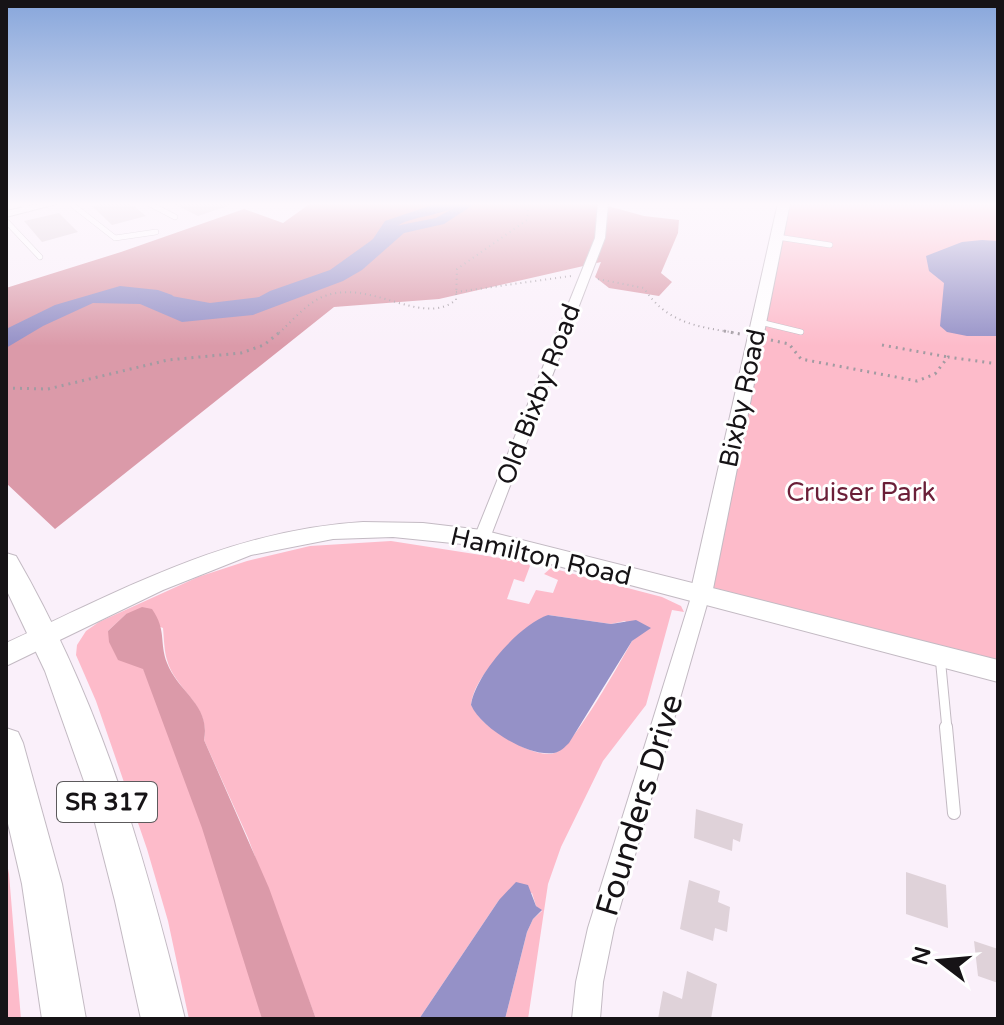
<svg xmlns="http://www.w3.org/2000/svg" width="1004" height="1025" font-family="'Varela Round',sans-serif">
	<rect width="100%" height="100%" fill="#faf0fa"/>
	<!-- green -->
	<path fill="#fdbbca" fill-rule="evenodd" d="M784,203H998V671L701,594Z
		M391,541L527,562L530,566L524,582L514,579L507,599L529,604L536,590L553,593L558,580L544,574L551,568L662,597L681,606L684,612L672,610L646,705L603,761L561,847L548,884L528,1019H505L527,932L533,919L542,911L536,906L532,893L499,900L419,1019H316L248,838L204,740C211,705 175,690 167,660C164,650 164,638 163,628L126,614L108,631L129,662L143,668C189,782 231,900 262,1019H189L168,921L147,849L96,701L76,655L77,645L86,631L99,622L198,577L247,561L310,546ZM548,615L611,624L625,621L639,635L632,641C621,661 574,745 557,752C544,758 522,748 511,740C491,726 485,728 471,705C476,667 522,639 548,615Z
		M6,858L9,874L21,1019H6Z"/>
	<!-- forest -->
	<path fill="#db9aa9" d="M311,203H597L644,216L679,220L678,233L661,273L672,282L659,296L609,288L595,277L601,262L439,299L334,307L55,529L6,483V288L121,252L244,209L283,223Z
		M142,607L152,609C167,631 159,642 167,663C178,692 211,705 204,740L269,888L316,1019H262L202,828L143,669L118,660L109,642L108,631L126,614Z"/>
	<!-- water -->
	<path fill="#9591c7" d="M462,203H476L444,224L404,233L362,270L343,281L253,315L182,322L140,304L93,303L43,326L6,348V329L55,305L120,286L158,290L172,295L180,303L199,310L239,308L270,291L330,270L390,227L436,218Z
		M982,240L998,241V336H967L947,332L940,326L944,283L929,271L926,256L962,242Z
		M548,615L611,624L636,620L651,628L632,641L569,743C565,747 560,752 554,753C528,757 481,728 471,705C475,675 520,624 548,615Z
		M516,882L528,885L536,906L542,910L533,919L527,932L505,1019H419L499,900Z"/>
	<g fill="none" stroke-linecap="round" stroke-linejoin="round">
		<!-- river -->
		<path fill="#9591c7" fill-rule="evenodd" d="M438,203H460C444,217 411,215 396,227C383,238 385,253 366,258L358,253L371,242L385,221Z
			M281,290L290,295C262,326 180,309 144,301L135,296L144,291L210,303L260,297Z"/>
	</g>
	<!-- building -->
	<path fill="#dfd2d9" d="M104,203H130L146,216L112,225L92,206Z
		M172,203H230L231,205L198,216Z
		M59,213L78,232L42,242L24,221Z
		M696,809L743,824L740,842L733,839L732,851L694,838Z
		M906,872L946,885L948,928L906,914Z
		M689,880L720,891L718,902L730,907L727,932L715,928L713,941L680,929Z
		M974,941L998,949V983L978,976Z
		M687,971L717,984L711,1019H658L663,991L682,999Z"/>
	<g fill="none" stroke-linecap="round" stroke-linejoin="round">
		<!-- service-far2 casing -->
		<g stroke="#c3bac3" stroke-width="6">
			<path id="service-far2" d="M22,203L28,209
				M70,203L115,238L156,232
				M148,203L175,217
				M6,221L40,257
				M777,237L830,245
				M764,323L801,332"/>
		</g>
		<!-- service-far1 casing -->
		<g stroke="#c3bac3" stroke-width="11">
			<path id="service-far1" d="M940,656L947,729"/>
		</g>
		<!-- service casing -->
		<g stroke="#c3bac3" stroke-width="14">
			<path id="service" d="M946,727L954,813"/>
		</g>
		<!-- minor casing -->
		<g stroke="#c3bac3" stroke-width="2">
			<path id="minor" d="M43,203H60L6,217V211Z
				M598,203H608L605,238L490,538L488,542H476L474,538L595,238Z
				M701,587L707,589L710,594L614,928L603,982L600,1019H572L576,982L588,928L692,594L695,589Z"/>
		</g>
		<!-- tertiary casing -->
		<g stroke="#c3bac3" stroke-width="2">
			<path id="tertiary" d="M778,203H790L712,594L709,600L701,602L693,600L690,594Z"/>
		</g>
		<!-- secondary casing -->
		<g stroke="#c3bac3" stroke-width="2">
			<path id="secondary" d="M363,522L423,523L482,530L998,660V682L482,546L393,537L333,539L251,555L163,590L6,666V643C125,589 229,530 363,522Z"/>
		</g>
		<!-- primary casing -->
		<g stroke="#c3bac3" stroke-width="2">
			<path id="primary" d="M6,553L16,556C102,705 144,853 185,1019H141L115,901L85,784L45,671L6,589Z
				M6,728L18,732L23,743L62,884L86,1019H42L22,884L6,815Z"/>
		</g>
		<!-- path-far1 -->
		<path stroke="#a29ba2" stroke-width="2" stroke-dasharray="1 4" stroke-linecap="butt" d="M598,279L644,288C666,323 698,327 737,333
			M456,292L571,276
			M279,333C292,321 305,305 322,297C371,277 420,328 456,300L457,269L527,220L529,203"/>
		<!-- path -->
		<path stroke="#a29ba2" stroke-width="3" stroke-dasharray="2 5" stroke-linecap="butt" d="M724,331L740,334
			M771,340L789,344L801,359L917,381L935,374L948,357L998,364
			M882,345L948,357
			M6,388L48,389L168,360L241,353L264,345L281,331"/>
		<!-- service-far2 -->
		<use href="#service-far2" stroke="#fff" stroke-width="5"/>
		<!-- service-far1 -->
		<use href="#service-far1" stroke="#fff" stroke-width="9"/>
		<!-- service -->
		<use href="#service" stroke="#fff" stroke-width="12"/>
		<!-- minor -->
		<use href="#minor" fill="#fff" fill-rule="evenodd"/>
		<!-- tertiary -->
		<use href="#tertiary" fill="#fff" fill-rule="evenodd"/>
		<!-- secondary -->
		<use href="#secondary" fill="#fff" fill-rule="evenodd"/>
		<!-- primary -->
		<use href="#primary" fill="#fff" fill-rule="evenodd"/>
	</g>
	<!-- sky -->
	<linearGradient id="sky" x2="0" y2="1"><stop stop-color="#87a6db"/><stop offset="0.59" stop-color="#fdf8fd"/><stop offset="1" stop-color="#fdf8fd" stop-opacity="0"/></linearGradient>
	<rect width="1004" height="346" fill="url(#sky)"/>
	<g text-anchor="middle" stroke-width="6" stroke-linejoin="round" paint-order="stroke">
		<!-- shield labels -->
		<rect fill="#fff" stroke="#5c5a5c" stroke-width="2" x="57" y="782" width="100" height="40" rx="6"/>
		<g font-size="24" font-weight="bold" fill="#161316">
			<text x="107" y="810">SR 317</text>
		</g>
		<!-- street labels -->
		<g font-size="26" fill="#161316" stroke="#fff">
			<text transform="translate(538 394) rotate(-69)" y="9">Old Bixby Road</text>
			<text transform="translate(742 398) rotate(-78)" y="9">Bixby Road</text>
			<text transform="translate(541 556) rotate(13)" y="9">Hamilton Road</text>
		</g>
		<!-- park labels -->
		<g font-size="26" fill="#6b1f38" stroke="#fff">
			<text x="861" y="501">Cruiser Park</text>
		</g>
		<!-- near-street labels -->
		<g font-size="32" fill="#161316" stroke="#fff">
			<text transform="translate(639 805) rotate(-73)" y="11">Founders Drive</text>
		</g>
	</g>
	<!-- border -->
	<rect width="1004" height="1025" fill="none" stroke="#161316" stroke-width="16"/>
	<!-- north arrow -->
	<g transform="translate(940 961) rotate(286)" stroke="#ffffff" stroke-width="6" paint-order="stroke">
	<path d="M0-6L14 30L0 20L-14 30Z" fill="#161316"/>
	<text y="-12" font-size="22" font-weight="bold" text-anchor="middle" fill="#161316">N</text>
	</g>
</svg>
